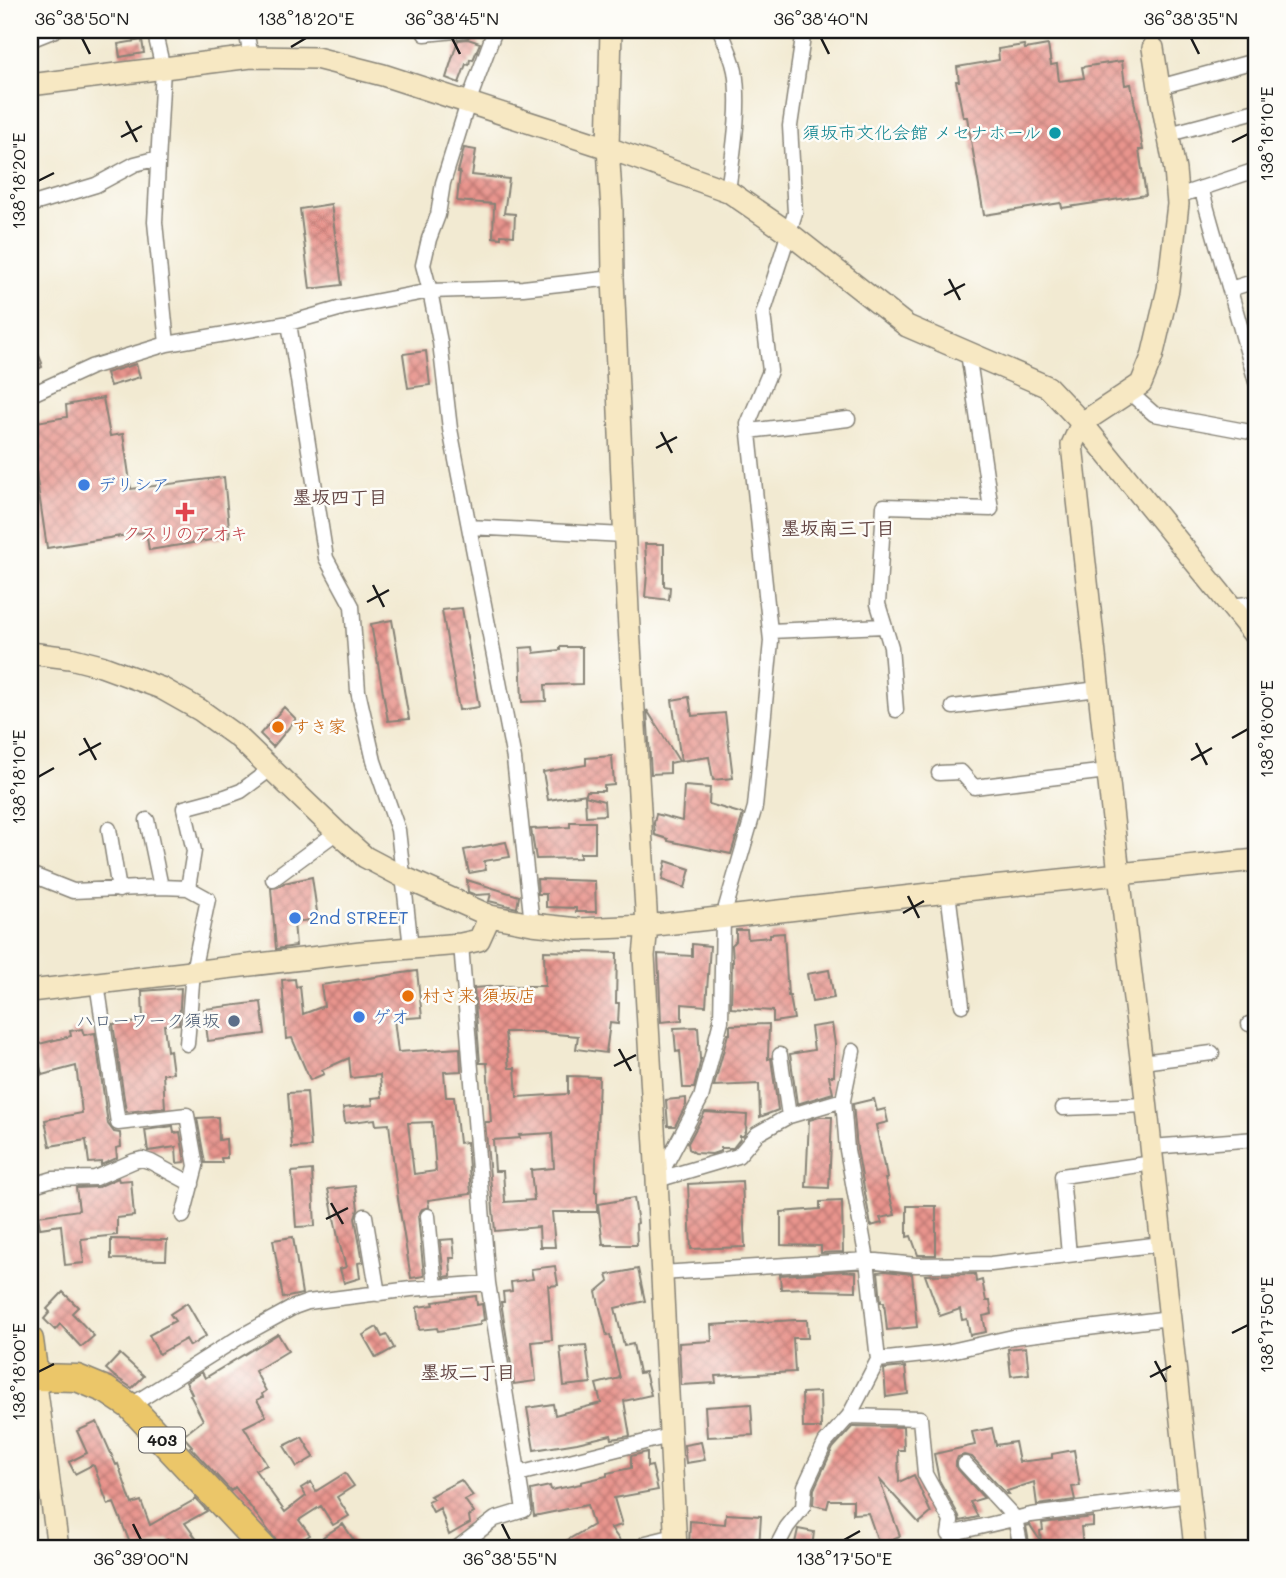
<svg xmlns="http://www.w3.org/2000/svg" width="1286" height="1578" font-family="Mali,'Klee One',sans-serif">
	<defs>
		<pattern id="building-cross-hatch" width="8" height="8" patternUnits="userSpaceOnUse" patternTransform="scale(1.75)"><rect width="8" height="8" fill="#e8948d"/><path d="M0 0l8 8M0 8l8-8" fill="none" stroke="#bb7872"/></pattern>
	</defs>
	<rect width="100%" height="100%" fill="#fdfcf7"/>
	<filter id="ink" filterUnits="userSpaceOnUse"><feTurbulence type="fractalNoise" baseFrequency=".0143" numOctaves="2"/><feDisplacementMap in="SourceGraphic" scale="14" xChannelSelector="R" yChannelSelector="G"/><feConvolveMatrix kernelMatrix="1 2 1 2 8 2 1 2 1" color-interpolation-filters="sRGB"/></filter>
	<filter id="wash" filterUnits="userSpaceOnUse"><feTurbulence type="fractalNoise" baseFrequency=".00686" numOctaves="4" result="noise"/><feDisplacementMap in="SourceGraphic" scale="28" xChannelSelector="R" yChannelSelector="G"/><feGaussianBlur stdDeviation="1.57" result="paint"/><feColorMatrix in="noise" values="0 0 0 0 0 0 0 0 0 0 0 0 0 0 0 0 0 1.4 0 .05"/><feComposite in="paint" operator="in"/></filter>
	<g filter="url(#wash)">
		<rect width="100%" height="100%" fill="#f2ead2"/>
		<g id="blocks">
			<!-- building -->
			<path fill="url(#building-cross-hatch)" fill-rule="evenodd" d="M468,39L480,43L473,60L470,59L469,65L466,64L459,83L446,78L458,40Z
				M142,40L144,53L120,57L118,44Z
				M1024,45L1025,49L1048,45L1051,65L1057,64L1059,81L1084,78L1082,67L1122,61L1125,85L1131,84L1143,150H1139L1146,195L1062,208L1061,203L984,215L967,117H963L956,81H959L957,67L999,60L998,49Z
				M464,148L476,150L472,175L509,179L504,213L515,214L514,236L501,235V238L493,237L494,204L457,201L460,172H458Z
				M331,204L342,285L310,289L300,209Z
				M30,334L42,363L41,364L42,367L30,373Z
				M426,351L430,385L408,388L403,354Z
				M136,364L140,377L110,386L106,373Z
				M103,398L110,436L123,434L131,489L224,477L230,537L149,550L146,532L47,548L30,432V423L67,417L66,405Z
				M645,544H664V586L670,587L669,600L645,597L647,574Z
				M462,608L479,707L459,710L442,610Z
				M392,620L409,719L388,721L371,624Z
				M533,647L534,653L560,650V647H582V684L545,685L546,701L522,702L520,648Z
				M689,697L692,716L725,713L733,778L713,780L709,757L681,761L672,700Z
				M284,707L296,719L273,747L260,734Z
				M647,710L679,761L670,763V773L651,774Z
				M612,756L614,785L604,786V791H587L586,794L548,800L543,772L586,765V758Z
				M684,786L710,788L709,804L743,814L731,854L668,841V839L655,835L654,823L656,814L682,821Z
				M585,796L604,801L605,815L586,816Z
				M570,822H595V853H580V858L536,859L531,829L570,827Z
				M506,842L510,857L484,861L486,870L469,873L464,850Z
				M666,861L690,869L685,888L662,880Z
				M312,877L318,919L294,922L296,946L276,949L271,888L278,887L284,883Z
				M537,879L595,881L596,912H576V908L546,907V894H538Z
				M467,880L519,896L517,908L489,901L491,894L476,895L468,892Z
				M736,930H747L748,939L770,937V934L784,933L788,996H790L794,1019L773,1022V1011L731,1008L732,962H733L732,945L736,941Z
				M692,944L710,946L706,1006L682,1004V1020L661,1022L658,954L692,956Z
				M544,951L617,953L616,1003H619L618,1024L610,1023L606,1053L576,1049L578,1036L544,1033V1032H505L509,1068H515L517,1097L568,1094V1076L599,1077L595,1192H597V1212H552L555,1247H540L539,1227L495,1231L485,1122H491L487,1063H480L474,988L501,986H545ZM552,1133L554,1168L531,1170L534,1200L505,1202L503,1171H495L493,1140L520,1138L519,1135Z
				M829,970L834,998L812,1002L807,974Z
				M417,971L422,1017L394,1019L398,1052L460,1048L461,1071L444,1072L446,1097H454L459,1143L467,1142L471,1194L428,1200L429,1207L422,1209L418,1216L424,1276L411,1278L398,1199L389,1124L376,1125L375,1119L345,1123L343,1108L373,1105L372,1098L382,1097L380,1075L351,1078L349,1058L322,1070L324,1074L310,1080L292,1038L286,1039L282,980L295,979L296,987L300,986L303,1014L324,1006L321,985ZM432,1122L436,1171L414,1174L408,1123Z
				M181,988L179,1024L164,1025L167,1051L170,1050L173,1073L163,1074L165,1108L126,1112L113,1024L143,1022L142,991Z
				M261,1002L265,1034L208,1041L204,1009Z
				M769,1024L768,1059L771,1058L778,1110L760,1117L759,1084L714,1086L728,1034H730V1025Z
				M832,1024L835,1044L834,1076H829L833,1093L797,1104L790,1054L814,1050L811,1027Z
				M698,1027L700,1059H701L694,1088H683L680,1051L676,1052L674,1028Z
				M82,1029L84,1035L95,1033L108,1124L114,1132L120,1133L121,1147L116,1148L117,1158L101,1165V1162L89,1163L86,1140L50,1146L45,1120L82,1113L80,1096L76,1066L42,1075L35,1045L71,1036L70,1031Z
				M307,1092L311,1147L292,1148L288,1093Z
				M686,1098V1105L675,1126H668L666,1100Z
				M874,1099L877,1111L885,1109L888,1122L876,1125L884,1166H885L887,1179H885L895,1215L880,1218L882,1223L871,1226L857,1149L853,1104Z
				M705,1112L747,1115L746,1132L743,1136H740V1139L733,1148H721V1151L712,1154L695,1153L689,1149L688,1143Z
				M218,1117L219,1140L226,1139L227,1158H221L222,1163H205L197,1118Z
				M820,1117H832L829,1188L806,1187L809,1120Z
				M173,1126L174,1133L180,1132L185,1162L177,1163L176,1147L148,1151L145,1130Z
				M312,1170L315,1226L296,1227L292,1172Z
				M118,1178L119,1181L131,1180L134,1216L117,1218V1235L81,1239L84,1263L65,1265L61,1225L40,1228L38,1216L79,1210L76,1188L98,1187Z
				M742,1181L745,1247L691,1249L688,1184Z
				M355,1186L358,1209L355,1218L363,1262L358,1263L360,1278L344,1283L340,1269L346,1267L339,1242L328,1189Z
				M634,1198L638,1223L636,1224L637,1245H606V1244H603L598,1204Z
				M842,1201L843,1252L821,1253V1246L781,1245V1212L820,1209V1202Z
				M907,1206H936V1255H918L911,1236L907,1237Z
				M293,1237L302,1294L283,1298L273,1240Z
				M111,1239L167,1240L166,1260L111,1259Z
				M453,1239L455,1258H450L451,1276L444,1277L440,1240Z
				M555,1266L558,1285L549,1286L548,1284L552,1340L532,1342L536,1381L514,1384L501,1302H504L503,1292L512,1291L511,1282L533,1279L531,1269Z
				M638,1269L645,1301L615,1308L624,1346L633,1344L639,1373L645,1372L651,1395L624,1401L630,1436L612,1439L611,1435L577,1443L534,1450L527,1408L553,1404L555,1415L601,1403L596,1384L620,1378L610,1335L607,1336L596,1292L609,1281L607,1275Z
				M844,1271L856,1272V1291L809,1290V1288L781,1289L780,1275Z
				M885,1271L912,1274L917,1327L887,1330L884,1302H881L878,1272Z
				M975,1274L976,1282L982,1280L986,1301H990L992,1314L983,1316L986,1332L970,1335L967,1319L962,1320L960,1309L940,1316L925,1275Z
				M63,1292L78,1307L72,1313L94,1336L81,1347L60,1324L55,1330L44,1319L50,1312L47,1309Z
				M476,1296L477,1305L482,1304L484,1320L480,1321V1325L438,1331L437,1328L419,1330L417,1307L434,1305L433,1302Z
				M187,1303L206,1336L190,1346L186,1339L159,1354L149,1335L175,1321L170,1314Z
				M796,1320H807L808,1338H793L795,1372L715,1376L716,1383L681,1385L679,1343L712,1341L711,1325Z
				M377,1327L382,1337L387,1335L394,1348L376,1358L363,1335Z
				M278,1334L288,1351L255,1371L266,1391L262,1394L263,1397L257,1400L266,1416L244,1427L267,1465L255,1470L285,1512L306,1496L301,1488L311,1482L316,1491L345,1473L354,1486L337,1497L349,1516L333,1525L321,1506L299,1520L310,1535L298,1543L302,1548H282L235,1487L231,1491L190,1447L192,1446L183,1436L203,1420L190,1395L192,1394L186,1382L202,1372L205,1378Z
				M586,1345L591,1383L564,1386L560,1347Z
				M1026,1347L1029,1374L1011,1376L1008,1349Z
				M120,1354L144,1376L132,1388L114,1376L106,1369Z
				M905,1367L908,1394L886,1397L884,1369Z
				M820,1392L821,1428H803L802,1393Z
				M751,1404L753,1435L707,1437L705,1407Z
				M97,1422L116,1465L118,1464L132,1504L141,1501L150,1525L196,1499L207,1511L185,1523L203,1548H175L169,1539L145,1548H132L114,1503L108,1505L94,1466L92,1465L75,1474L69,1462L87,1453L77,1431Z
				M853,1426L903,1427L904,1450H898L899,1482L914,1475L931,1513L919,1523L879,1479L900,1536L879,1544L868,1513L853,1514V1500H829L827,1508L813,1505L814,1489L833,1448Z
				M992,1428L996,1445L1015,1442L1019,1462L1052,1458V1454L1074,1450L1080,1486L1072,1487L1075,1500L1037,1505L1034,1482L1007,1491L1009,1494H1006L972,1457L964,1455L958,1457L956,1462V1467L984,1498L970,1502L978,1517L960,1521L959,1516L939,1480L934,1454L975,1445L972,1432Z
				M302,1437L314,1457L297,1467L284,1446Z
				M701,1442L705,1460L686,1463L684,1445Z
				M647,1452V1467L652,1466L658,1490L614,1498L622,1525L611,1528L625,1548H554L593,1525L587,1505L534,1516L531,1490L550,1486L551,1490L581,1484V1482L607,1476V1473L631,1468V1456Z
				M461,1480L473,1496L465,1500L474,1513L469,1516L470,1523L449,1535L440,1508L433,1512L428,1502L434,1499L430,1496Z
				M726,1514L761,1516L759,1548L689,1547L690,1521L725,1524Z
				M1093,1517V1526L1081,1527L1083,1548H1030L1026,1526L1030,1525L1041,1542L1040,1531L1043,1530L1042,1523Z
				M343,1524L359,1548H331L323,1537Z
				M798,1529L814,1532L812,1548H794Z"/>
		</g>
	</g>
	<g filter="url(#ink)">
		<use href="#blocks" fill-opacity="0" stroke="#878377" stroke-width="2"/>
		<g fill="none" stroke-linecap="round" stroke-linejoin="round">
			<!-- street casing -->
			<g stroke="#878377" stroke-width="17">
				<path id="street" d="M154,30L163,68L155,222L167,344
					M246,30L251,57
					M495,30L468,103L443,183L438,215L429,239L423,265L430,291L440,342L450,429L514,759L532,924
					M720,30C726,43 732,56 735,71C741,109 733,153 728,191
					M1152,30L1153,48
					M425,34L465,30
					M30,40L55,30
					M1159,87L1251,62
					M1169,134L1256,111
					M1201,188L1256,382
					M1178,196L1256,170
					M30,205L96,185L135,164L158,158
					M1230,289L1256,281
					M289,323L326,558L352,606L358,691L374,761L398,830L411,948
					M1129,392L1154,414L1256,433
					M30,395L91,367L167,344L289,323L342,308L430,291L523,288L613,278
					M749,431L848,419
					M469,527L624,535
					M1230,606L1256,603
					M770,631L884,626
					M953,707L1098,689
					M896,710L891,647L878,604L884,506L991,509L968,353
					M939,773L961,772L974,787L1107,771
					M147,820L161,887
					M109,829L119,890
					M30,874L73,891L161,887L188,888L208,899L193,971L187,1044
					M273,879L337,832
					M188,888L194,851L184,808L225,797L241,791L272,768
					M948,892L962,1005
					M97,983L118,1123L187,1115L196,1166L183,1216
					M1249,1024H1256
					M780,1055L789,1116
					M1142,1062L1212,1053
					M1063,1108L1147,1105
					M1151,1147L1256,1139
					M659,1177L701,1098L721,1021L723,917L755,807L771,641L748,424L770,371L763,314L795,213L790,126L804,30
					M657,1180L738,1156L757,1134L789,1116L843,1100
					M30,1186L53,1179L95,1178L134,1161L142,1159L151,1162L192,1184
					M365,1216L378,1294
					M428,1216L435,1287
					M1069,1255L1062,1176L1153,1163
					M661,1273L867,1260L916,1265L991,1264L1162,1244
					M878,1360L942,1353L1013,1337L1170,1318
					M130,1406L238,1338L294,1307L308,1302L411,1289L488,1283
					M849,1416L920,1418L925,1474L951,1521L949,1534L962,1548
					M965,1464L1015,1518L1021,1548
					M518,1474L669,1436
					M949,1534L1031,1515L1190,1495
					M457,1548L495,1519L524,1510L488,1283L461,944
					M645,1548L646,1543L675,1536
					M776,1548L787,1527L803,1507L805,1486L825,1443L849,1416L878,1360L867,1260L847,1150L843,1100L853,1051"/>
			</g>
			<!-- secondary casing -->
			<g stroke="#878377" stroke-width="24">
				<path id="secondary" d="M611,30L608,148L728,191L789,233L907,326L1048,387L1082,423L1256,637
					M1153,48L1159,87L1175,170L1178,204L1168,289L1152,357L1141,384L1129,392L1082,423L1072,445L1119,874L1144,1082L1195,1548
					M30,85L251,57L316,58L383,75L608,148L612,209L613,278L628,611L647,926L644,956L657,1180L676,1548
					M30,653L70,658L101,666L161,688L200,710L239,738L337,832L365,857L403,877L490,916
					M30,991L361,952L461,944L479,940L490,916L532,924L578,929L647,926L992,887L1256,860
					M35,1377L58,1548"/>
			</g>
			<!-- highway casing -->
			<g stroke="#878377" stroke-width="29">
				<path id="highway" d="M30,1340L35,1377L77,1378L106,1390L130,1406L263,1548"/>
			</g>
			<!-- street -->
			<use href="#street" stroke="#fff" stroke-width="14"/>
			<!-- secondary -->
			<use href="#secondary" stroke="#f7e8c3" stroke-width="21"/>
			<!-- highway -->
			<use href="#highway" stroke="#ebc669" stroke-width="26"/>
		</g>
	</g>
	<!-- ticks -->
	<path fill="none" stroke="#1c1c1c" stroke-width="2.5" d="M82,38L90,54M452,38L460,54M821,38L829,54M1191,38L1199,54M291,47L306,38M126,121L137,142M121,137L142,126M1232,142L1248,134M38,181L54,173M949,279L960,300M944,295L965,284M661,432L672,453M656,448L677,437M373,585L384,607M367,602L389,590M84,738L96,760M1232,738L1248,729M1196,743L1207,765M79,755L101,743M1191,760L1212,748M38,777L54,768M908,896L919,918M903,913L924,901M619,1049L631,1071M614,1066L636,1055M331,1203L343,1224M326,1219L348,1208M1232,1333L1248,1325M1155,1361L1166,1382M38,1372L54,1364M1150,1377L1171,1366M133,1524L141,1540M502,1524L510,1540M844,1540L860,1531"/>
	<!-- markers -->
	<circle fill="#0f9aa8" stroke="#fdfcf7" stroke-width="2.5" cx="1055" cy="133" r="7"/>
	<g fill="#3f7fe0" stroke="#fdfcf7" stroke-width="2.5">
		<circle cx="84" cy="485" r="7"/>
		<circle cx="295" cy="918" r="7"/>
		<circle cx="359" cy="1017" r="7"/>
	</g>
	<path fill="#e0444e" stroke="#fdfcf7" stroke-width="2.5" d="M181.5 501.5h7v7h7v7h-7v7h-7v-7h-7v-7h7z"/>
	<g fill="#e8710a" stroke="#fdfcf7" stroke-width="2.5">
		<circle cx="278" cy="727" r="7"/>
		<circle cx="408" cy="996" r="7"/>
	</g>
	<circle fill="#5c6f8a" stroke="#fdfcf7" stroke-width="2.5" cx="234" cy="1021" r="7"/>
	<g text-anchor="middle" stroke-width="5" stroke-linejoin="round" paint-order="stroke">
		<!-- shield labels -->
		<rect fill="#fdfcf7" stroke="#605f5e" stroke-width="2" x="139" y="1427.5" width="46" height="25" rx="5"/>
		<g font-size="16" font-weight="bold" fill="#1c1c1c">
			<text x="162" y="1446">403</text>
		</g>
		<!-- culture labels -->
		<g font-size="18" fill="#0d838f" stroke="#fdfcf7" text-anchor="end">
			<text x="1041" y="139">須坂市文化会館 メセナホール</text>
		</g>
		<!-- shop labels -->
		<g font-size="18" fill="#366cbe" stroke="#fdfcf7" text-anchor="start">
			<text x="98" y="491">デリシア</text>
			<text x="309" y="924">2nd STREET</text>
			<text x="373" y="1023">ゲオ</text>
		</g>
		<!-- health labels -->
		<g font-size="18" fill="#be3a42" stroke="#fdfcf7">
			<text x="185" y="540">クスリのアオキ</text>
		</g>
		<!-- food labels -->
		<g font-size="18" fill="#c56008" stroke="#fdfcf7" text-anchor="start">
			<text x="292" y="733">すき家</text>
			<text x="422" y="1002">村さ来 須坂店</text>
		</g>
		<!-- service labels -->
		<g font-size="18" fill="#4e5e75" stroke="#fdfcf7" text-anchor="end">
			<text x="220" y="1027">ハローワーク須坂</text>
		</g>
		<!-- neighbourhood labels -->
		<g font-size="19" font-weight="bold" fill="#634644" stroke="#fdfcf7">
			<text x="340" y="504">墨坂四丁目</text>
			<text x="838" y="535">墨坂南三丁目</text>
			<text x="468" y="1379">墨坂二丁目</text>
		</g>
	</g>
	<!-- margin -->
	<rect width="1286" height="1578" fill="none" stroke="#fdfcf7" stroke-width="77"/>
	<rect x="38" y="38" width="1210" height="1502" fill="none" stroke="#1c1c1c" stroke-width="2.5"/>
	<g font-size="18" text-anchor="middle" fill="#1c1c1c">
		<text x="82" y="25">36°38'50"N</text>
		<text x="306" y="25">138°18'20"E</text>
		<text x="452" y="25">36°38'45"N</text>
		<text x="821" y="25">36°38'40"N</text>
		<text x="1191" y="25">36°38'35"N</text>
		<text transform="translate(1267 134) rotate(-90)" y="6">138°18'10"E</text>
		<text transform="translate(19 181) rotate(-90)" y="6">138°18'20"E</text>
		<text transform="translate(1267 729) rotate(-90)" y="6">138°18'00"E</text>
		<text transform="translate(19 777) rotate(-90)" y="6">138°18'10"E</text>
		<text transform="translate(1267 1325) rotate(-90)" y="6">138°17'50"E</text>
		<text transform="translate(19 1372) rotate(-90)" y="6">138°18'00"E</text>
		<text x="141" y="1565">36°39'00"N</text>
		<text x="510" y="1565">36°38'55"N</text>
		<text x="844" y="1565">138°17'50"E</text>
	</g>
</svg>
